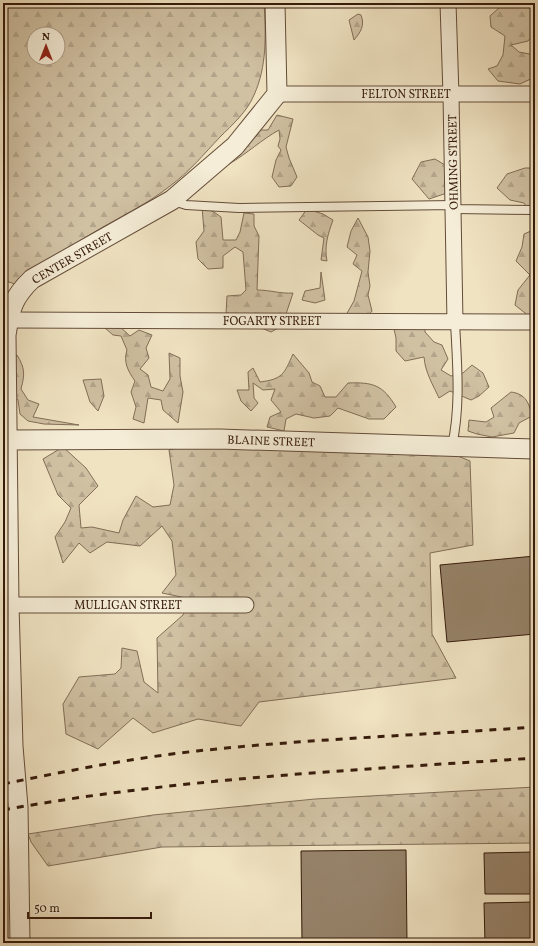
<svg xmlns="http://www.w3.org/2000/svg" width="538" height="946" font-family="Vollkorn,serif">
	<defs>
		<pattern id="forest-firs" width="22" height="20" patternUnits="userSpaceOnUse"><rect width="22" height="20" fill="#d0c1a3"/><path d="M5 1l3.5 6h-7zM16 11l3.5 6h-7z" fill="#b3a58b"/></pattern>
	</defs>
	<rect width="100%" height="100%" fill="#f0e3c2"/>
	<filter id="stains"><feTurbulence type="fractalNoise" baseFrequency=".005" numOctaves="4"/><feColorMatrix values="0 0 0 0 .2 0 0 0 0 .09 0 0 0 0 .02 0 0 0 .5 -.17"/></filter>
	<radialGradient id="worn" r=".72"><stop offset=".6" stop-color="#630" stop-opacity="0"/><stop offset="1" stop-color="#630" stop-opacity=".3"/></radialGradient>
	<!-- forest -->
	<path fill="url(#forest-firs)" stroke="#826e57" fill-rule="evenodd" d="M3,3H264C266,34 267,67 254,95C247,112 232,125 220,137C204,154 189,172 170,186C150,202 126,214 103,227C74,244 46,261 18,279L15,284L3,280ZM34,34H58V58H34Z
		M499,3H525L535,12L534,34L528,41L511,45L519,52L535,55V77L520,84L498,81L488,69L497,66L503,55L505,36L491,27L490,16L499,8Z
		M358,14L361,15C365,25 361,32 354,40L349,20Z
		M277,115L293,119L286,147L289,158L297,177L291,186L279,187L272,177L276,160L281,150L278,146L280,139L279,130C261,140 248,153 229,164L219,154L239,134L260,130H268Z
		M435,159L445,165L447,193L429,199L412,179L421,162Z
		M525,168H535V218L524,203L510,200L497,188L507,174Z
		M202,207L214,212L221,217L223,240H236L240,232L244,213L254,214V226L259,236L257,290C270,290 281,294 293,293L282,326L271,332L259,327L256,313L245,315L226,313L227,296L241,295L246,290L243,252L235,247L223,256V268L208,269L198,259L196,242L204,231Z
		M307,209L323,214L333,220C328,234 324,246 327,261L321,260L324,238L318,235L299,220Z
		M358,218L368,237L370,251L368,272L370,286L368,295L372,311L360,325L346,315L354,301L362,271L353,264L357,255L347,247L351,231Z
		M535,224V316L530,317L515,305L518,290L530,275L516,261L522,247L524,234L531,231Z
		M321,272L325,300L315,303L302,300L305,291L320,288Z
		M406,316L425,327V332L434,342L442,345L448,359L441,370L451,376L463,373L472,365L483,373L489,387L479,396L471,400L450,391L439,398C433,385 425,372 424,357L405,361L396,351V338L394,329Z
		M118,325L130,336L139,330L152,335L146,348L149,358L140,369L148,375L151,387L163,391L170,379L169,353L180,358V376L183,392L178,423L163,410L161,400L148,398L144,423L133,419L136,407L131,392L135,381C128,371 123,362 127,350L121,336L113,335L105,328Z
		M293,354L309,373L312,382L320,386L325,397H336L348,383C373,382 383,385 396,407L384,419H369L338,408L330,416L314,418L296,414L286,419L284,431L267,427L270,417L281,412L271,400L275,389L263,390L253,383L254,398L258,403L251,411L241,401L237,390H249L248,372L253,368L260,382C283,379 284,374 293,354Z
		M17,355C25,368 25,374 21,389L28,400L39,404L33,417L79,425L44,424L28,421L20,414L18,400L12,391L10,358Z
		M101,379L104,396L98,411L90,402L83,380Z
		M511,392C526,394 529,403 532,416L519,423L514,433L492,437L477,434L468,431L469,420L486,422L494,417L491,408Z
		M233,434L412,437L470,461L473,545L430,553L432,634L456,678L259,702L241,726L198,719L153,733L133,718L98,749L66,734L63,704L79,677L115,674L121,668L122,648L137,651L144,682L158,693L157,638L183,615L191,599L162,593L176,575L172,541L162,526L140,546L107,542L90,553L79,543L63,563L55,537L65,522L71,508L58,495L43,459L63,447L86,468L98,486L79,505L81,528L92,527L119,533L123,520L136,496L153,507L170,505L174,485L169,450Z
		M535,787V843L162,847L48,866L31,842L28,834L153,815L315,799Z"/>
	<!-- building -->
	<path fill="#96836a" stroke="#351a0b" d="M535,556V634L447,642L440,565Z
		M406,850L407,943H302L301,851Z
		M535,852V894H485L484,853Z
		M535,902V943H485L484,903Z"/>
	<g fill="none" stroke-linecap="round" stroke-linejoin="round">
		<!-- service casing -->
		<g stroke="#644c39" stroke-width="10">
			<path id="service" d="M173,201L186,205L239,208L454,205
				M454,209L535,210
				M452,446C461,405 457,363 455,322"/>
		</g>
		<!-- minor casing -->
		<g stroke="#644c39" stroke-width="17">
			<path id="minor" d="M448,3L451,95L455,322
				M277,94H535
				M8,320L535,322
				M9,605H246"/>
		</g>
		<!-- tertiary casing -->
		<g stroke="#644c39" stroke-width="21">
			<path id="tertiary" d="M7,440L220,439L535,449
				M20,943L18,807L13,746L9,605L6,335C10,309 13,297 32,279L172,200L235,146L277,94L275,3"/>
		</g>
		<!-- service -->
		<use href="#service" stroke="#f5edd7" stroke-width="8"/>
		<!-- minor -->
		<use href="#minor" stroke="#f5edd7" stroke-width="15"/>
		<!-- tertiary -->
		<use href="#tertiary" stroke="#f5edd7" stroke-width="19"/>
		<!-- rail -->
		<path stroke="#351a0b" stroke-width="3" stroke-dasharray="7 7" stroke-linecap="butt" d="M3,784C67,771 132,758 197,751C309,739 422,735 535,727
			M3,810C179,778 357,770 535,758"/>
	</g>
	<g text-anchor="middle" stroke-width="3.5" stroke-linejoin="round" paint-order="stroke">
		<!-- street labels -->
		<g font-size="12" fill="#351a0b" stroke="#f5edd7">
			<text x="406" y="98">FELTON STREET</text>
			<text transform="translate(453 162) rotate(-91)" y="4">OHMING STREET</text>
			<text transform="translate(72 258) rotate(-30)" y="4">CENTER STREET</text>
			<text x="272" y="325">FOGARTY STREET</text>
			<text transform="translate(271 441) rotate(2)" y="4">BLAINE STREET</text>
			<text x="128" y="609">MULLIGAN STREET</text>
		</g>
	</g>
	<!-- margin -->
	<rect width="538" height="946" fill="none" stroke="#f0e3c2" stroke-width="16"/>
	<rect x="4" y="4" width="530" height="938" fill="none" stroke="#351a0b" stroke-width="2"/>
	<rect x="8" y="8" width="522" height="930" fill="none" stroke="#351a0b"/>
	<!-- north arrow -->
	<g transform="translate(46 46)"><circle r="19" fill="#f5edd7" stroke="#a89985"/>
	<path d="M0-3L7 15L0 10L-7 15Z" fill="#8f2418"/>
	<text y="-6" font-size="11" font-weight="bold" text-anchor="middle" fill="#351a0b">N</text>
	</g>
	<!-- scale -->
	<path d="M28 912v6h123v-6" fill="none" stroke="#351a0b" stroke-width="2"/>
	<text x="34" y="912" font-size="12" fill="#351a0b" stroke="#f5edd7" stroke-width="3" paint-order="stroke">50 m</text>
	<rect width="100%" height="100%" filter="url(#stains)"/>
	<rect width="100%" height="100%" fill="url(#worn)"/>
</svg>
